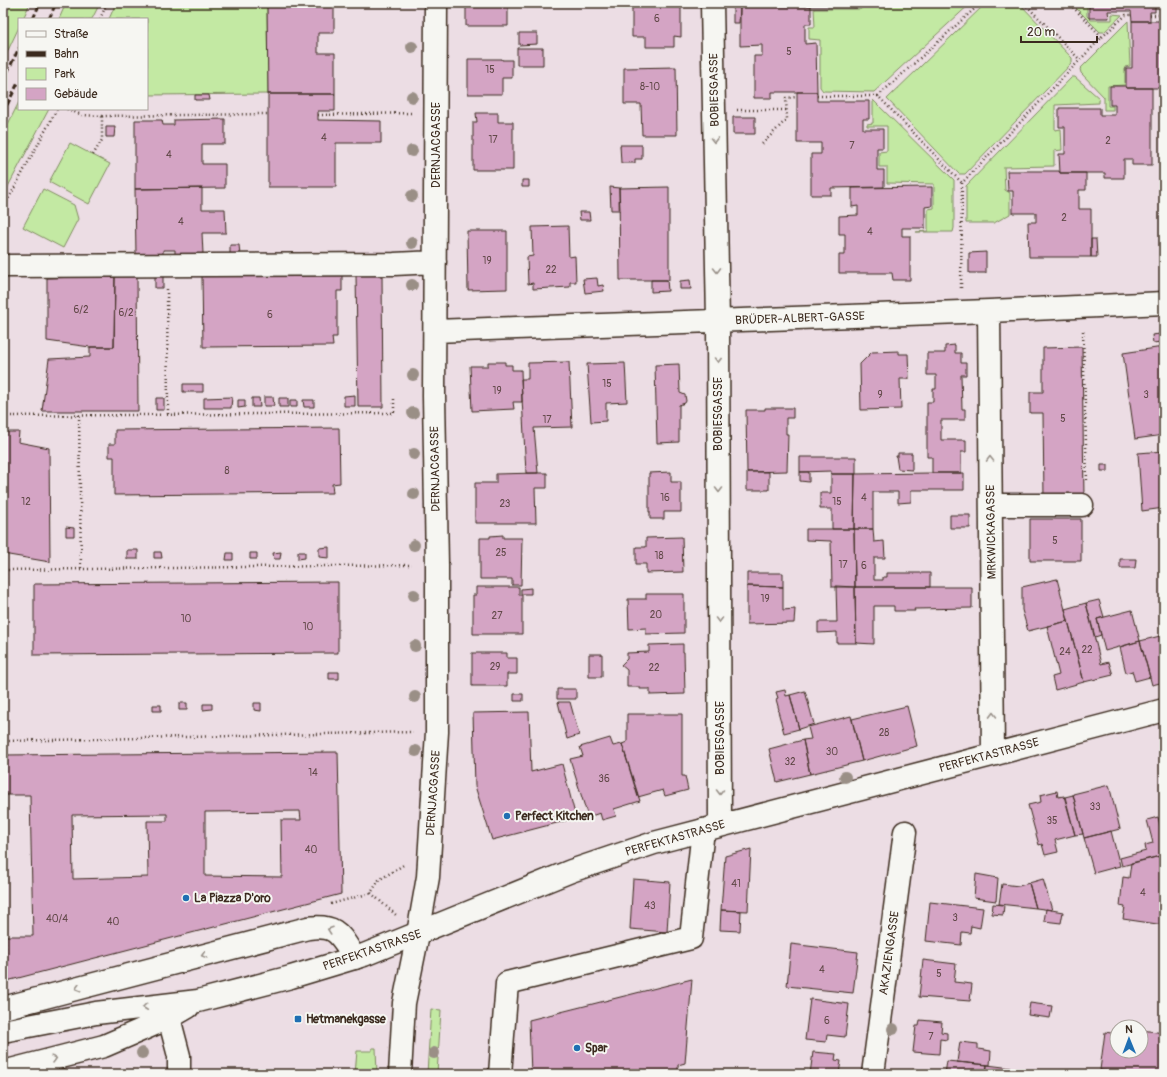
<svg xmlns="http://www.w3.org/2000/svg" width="1167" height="1077" font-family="Pangolin,sans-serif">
	<rect width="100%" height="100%" fill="#ecdde4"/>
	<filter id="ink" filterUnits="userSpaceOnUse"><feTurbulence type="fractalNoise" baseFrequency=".025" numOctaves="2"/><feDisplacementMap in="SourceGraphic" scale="8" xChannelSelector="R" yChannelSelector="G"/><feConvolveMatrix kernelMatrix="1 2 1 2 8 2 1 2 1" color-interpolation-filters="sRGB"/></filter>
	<g filter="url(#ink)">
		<!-- green -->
		<path fill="#c3e9a3" stroke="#7f8a60" d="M3,3H30L23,19H19V27L3,61Z
			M66,3H100L92,19H59Z
			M116,3H267L268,94L147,95V19H109Z
			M862,3H971L874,92L823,91L820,87V40L809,39V27H815L814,9H861Z
			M986,3H1019L1072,58V63L965,174H959L887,99Z
			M1071,3H1087V16L1091,20H1112V14L1122,15L1104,32H1100Z
			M1128,21L1130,66L1125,67V85L1108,86V106H1113V110H1104V97L1081,73L1080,69Z
			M1072,77H1075L1099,98V103L1055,105V130L1061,129L1062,150L1054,151V166L1004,167L1005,190L1010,193V214L994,223H966V186Z
			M873,100L954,180V228L953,232H916L928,231V209L934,208V184L887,183V167H879V152L887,151V126H867V124L873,123Z
			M19,102V109H49L3,196V134Z
			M70,143L110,164L89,204L49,182Z
			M43,189L74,205L78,219L63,248L23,227Z
			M431,1009L441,1010L437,1074H427Z
			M372,1048H376L377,1074H355L357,1051H372Z"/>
		<!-- building -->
		<path fill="#d4a4c4" stroke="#3b2a1e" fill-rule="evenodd" d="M267,3H334V33H318V53H335V94H268Z
			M466,3H508V26H466Z
			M632,3H681V37L674,36V47H646V37H632Z
			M782,3H858V6H782Z
			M1089,3H1155V12H1150V21H1132L1131,11H1108L1109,18H1089Z
			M733,6H740L739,23H733Z
			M740,6H811V24H805V44L816,43L817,92H772V98H754V56H762V45L740,46Z
			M1132,21H1164V88H1126V68H1132Z
			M519,33H537V44L519,45Z
			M517,48H543V65H517Z
			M468,59H502V60H512V78H502V94H468Z
			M676,67L677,135H642L641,104H624V68Z
			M1110,86H1126V88H1152V165H1132V159H1124V178H1105V173H1060L1059,154H1065V127H1059V108H1100V115H1115V105H1110Z
			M797,92H817V101H869V119H863V129H883V148H877V170H884V187L831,188V195H811V154H821V143H797Z
			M268,94H335V111H318V120L381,121V143H336V187H268Z
			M195,95H209L210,100H195Z
			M476,113H498V122H513V170H473V122H477Z
			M733,117H755V134H733Z
			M225,119V144H202V164H225V188L135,189V120H162L163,125H174V120Z
			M106,127H115L114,137H106Z
			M620,145H642V159H635V163H621Z
			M1007,171H1059L1060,173H1086V190H1079V209H1091V257H1029L1028,222H1036V213H1013V191H1008Z
			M522,180H529V187H522Z
			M610,187L619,188L620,210H611Z
			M669,187V280H620L619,188Z
			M932,187V206L925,207V228H902V236H910V280H893L892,273H839V255H845V234H839V216L858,215V206L852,207V188Z
			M202,188V209H225L226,233H202L203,254L175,255V250H163V255H136L135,189Z
			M579,212H589L590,220H580Z
			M568,226L569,257L575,256L576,282H570V287L533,289V283L528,284L527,257L533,256L532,227Z
			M467,231H507V289L468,290Z
			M1091,239H1096L1097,257H1091Z
			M230,245H239L240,255H230Z
			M986,252V273H969V253Z
			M356,274H382L383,407H358Z
			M342,275V291H337V337H332L333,346L203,347L202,276Z
			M115,276L114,347H90L47,341V278Z
			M115,276H137L138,411H42L49,359L90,357V347H114Z
			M155,276H163V288H155Z
			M597,278L598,286L603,285L604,291L585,293L583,279Z
			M651,280H667L668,291L651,292Z
			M690,280L691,289H680V281Z
			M1160,334L1161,342L1153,343L1152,335Z
			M955,345V353H961V363H966V375H961L962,409H965V420H941V440H966V452H961V473H932V457H927V402H933V389H936V375H927V353H945V346Z
			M1082,347L1084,499H1044L1043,413H1030V392H1043V348Z
			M1163,347L1164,435L1135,439L1123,353Z
			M899,351V354H908L909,379H900L901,409L861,410L860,364L872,352Z
			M488,362H505V365H512V370H521L522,402H513L514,409L472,411L470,366H488Z
			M569,362L572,427L534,428L538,473H526L521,379H528V363Z
			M625,363L627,402L606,403V421L591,422L587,364Z
			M679,364L680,393L685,395L686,401L685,403L679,405V442L657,443L655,365Z
			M183,384H203V392H183Z
			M355,395V406H344V396Z
			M232,397L231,408H204V398Z
			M264,397H273L274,406H264Z
			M156,398H164V410H156Z
			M252,398H259L260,407H252Z
			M279,398H288V407H279Z
			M238,400H245V407L238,408Z
			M290,400H297V407H290Z
			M303,400H314V407H304Z
			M765,408H793V418H786V434H788L787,471L747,472L746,410H765Z
			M339,428L340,483L332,484L333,493L114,495V457H109V444H115V430Z
			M3,432H19L18,442L49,448L50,562L3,554Z
			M1164,451V470H1163L1164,508L1142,511L1138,453Z
			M898,453H912V470L898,469L896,456H898Z
			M800,457H856V474H831V471L800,472Z
			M1101,465H1108V471H1101Z
			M671,472V482H681V512H664V519H650V512H649V473Z
			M747,472H769V490H747Z
			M800,472H809V482L800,481Z
			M538,473H547V488H535L536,523H475V483H496V474Z
			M932,473H964V490H911V502L898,503V492H873V529H854L855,474Z
			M831,474H855L854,529H832V509H820V493H831Z
			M950,515H970V528H950Z
			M1030,519H1081V561H1030Z
			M66,527L74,528V536H66Z
			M806,529H854L855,587H832L831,541L806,540Z
			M854,529H873L874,542L884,541L885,558H874V580H883V577H887V573H930V587H855Z
			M503,535V538H522L521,585H512V579H480V538H490V536Z
			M682,537L683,572L646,573V564H636V547H646V538Z
			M329,547V558L319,557V548Z
			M127,550H138V559H127Z
			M154,552H161L162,558H154Z
			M281,552L280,559H274L273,553Z
			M298,552H305V558L298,559Z
			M227,553H233V560H226Z
			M250,553H257V559H250Z
			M1120,559H1136L1135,568H1120Z
			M747,573H783V587L747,586Z
			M1057,579L1068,621L1028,631L1022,610V587Z
			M338,582V653L34,655V584Z
			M747,586L783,587V610L795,609L794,623L747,624Z
			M836,586L855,587L856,643H837V632L818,633V622H837Z
			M476,587H519V595H522V634H473V595H476Z
			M855,587H972V608L914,609L915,611H894V606H874V644L856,643Z
			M531,588V594H521V589Z
			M646,594H684V633L646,634V628L629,629L628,599H646Z
			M1099,600L1104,617L1097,619L1101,635L1095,637L1086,603Z
			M1086,603L1101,664L1109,662L1113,675L1084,682L1065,609Z
			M1132,610L1140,641L1105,651L1097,619Z
			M1068,621L1084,682L1055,690L1052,677L1059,675L1047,626Z
			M1164,635V682L1152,685L1140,641Z
			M1140,641L1150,677L1135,681L1132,671L1126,673L1120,647Z
			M683,644V652H684L685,694L650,695V689H640V687H627V670L621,665L627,659V653L649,652V645Z
			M472,653H507V658H517V674H507V686H472Z
			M589,654H602V677H589Z
			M329,672H339V679H329Z
			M557,689H576V699H557Z
			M785,690L786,696L790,695L799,729L784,733L778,711L779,710L776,699L778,698L776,692Z
			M805,691L814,724L799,729L790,695Z
			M514,694H523V701H514Z
			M558,702H570L579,735L567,739Z
			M179,703H187V710H179Z
			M254,703H261V711L254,710Z
			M203,704H212V709L203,710Z
			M153,705H161V711H153Z
			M907,706L917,746L862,761L852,719Z
			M529,712L531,772L562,764L576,818L492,840L475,786L473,713Z
			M627,714H682V776H685L688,790L665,796L663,790L638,797L622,744L627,742Z
			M851,716L862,761L810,774L803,740L811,739L808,727Z
			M610,738L613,746L622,744L640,801L614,809L616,816L602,820L600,813L588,817L570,759L583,756L580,747Z
			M803,740L810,774L777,782L769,749Z
			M338,752L341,894L3,982V936H33L30,795H3V755ZM300,811L301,820H281L282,877L205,876V812ZM167,814V821H147L148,877L73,879L72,815Z
			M1109,785L1120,829L1084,838L1073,794Z
			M1057,791L1058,797L1064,796L1075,835L1055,840L1058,852L1045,855L1042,844L1039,845L1028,805L1041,802L1040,795Z
			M1073,795L1083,834L1075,835L1065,797Z
			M1158,817L1164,841V855L1122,866L1120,858L1146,851L1145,845L1153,843L1147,820Z
			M1111,831L1120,866L1094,873L1084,838Z
			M751,849L748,911L721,910L725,856Z
			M1164,855V925L1123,919L1125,907L1120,906L1123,877L1129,878L1131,863Z
			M976,874L998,878L996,901L974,898Z
			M633,879L670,882L667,932L630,929Z
			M1043,879L1052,910L1036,908L1029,883Z
			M1029,883L1036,908L999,904L1002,884L1019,886Z
			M930,902L983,908L980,928L971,926L970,933L962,932L961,945L926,941Z
			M993,904L1004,905L1003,915L992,914Z
			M1046,909L1063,912L1061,923L1044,921Z
			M721,910L741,911L740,931L720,930Z
			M791,944L858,952L853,993L787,986Z
			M923,960L956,964L954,982L972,984L970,1001L919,997Z
			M692,979L685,1063L678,1065V1074H531L529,1020Z
			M810,999L849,1004L845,1037L827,1035L826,1042L805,1040Z
			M1030,1003L1052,1006L1050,1018L1028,1015Z
			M920,1020L942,1022L941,1032L947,1033V1040L940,1039L939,1054L913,1052L916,1026H919Z
			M1141,1030L1164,1033V1074H1133L1100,1070L1105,1032L1117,1034V1051H1141Z
			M960,1042L978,1044V1049L991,1051L990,1065L957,1062Z
			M813,1052L836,1054L835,1060L841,1061L839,1074H810Z
			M947,1061L987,1065L986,1074H945Z
			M987,1065L1020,1069L1019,1074H1007L1008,1071H1003V1074H986Z
			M914,1069L941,1073V1074H913Z"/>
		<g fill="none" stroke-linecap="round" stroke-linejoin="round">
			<!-- minor casing -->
			<g stroke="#3b2a1e" stroke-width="25">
				<path id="minor" d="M712,3L718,321L720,825
					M3,266L394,264L435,262
					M989,311L993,754
					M435,331L989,311L1164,303
					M991,505H1082
					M3,1008L308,928C338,924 340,936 355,958
					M169,1018L179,1056V1074
					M400,1074L404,1003L418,934L428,877L437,732V565L434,396L436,3
					M500,1074L507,983L691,938L703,830
					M873,1074L905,832"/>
			</g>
			<!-- major casing -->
			<g stroke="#3b2a1e" stroke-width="25">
				<path id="major" d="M3,1031L96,1013L198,1001L291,977L364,955L571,871L654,843L1164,710
					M3,1072L104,1046L169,1018L188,1007"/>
			</g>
			<!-- path -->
			<path stroke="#3b2a1e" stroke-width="2.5" stroke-dasharray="1 3" stroke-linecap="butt" d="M1024,3L1080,60
				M1150,15H1164
				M100,19L107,3
				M1102,37L1126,15H1131
				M817,96H878L962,183
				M878,96L981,3
				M67,109L82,115L102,116L268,114
				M737,110H786
				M318,115L412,113
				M762,144L787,119L786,98L797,97
				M93,155L102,140V116
				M3,209L57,109
				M961,288L962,183L1102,37L1069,3
				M167,289L168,414
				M1083,331L1087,482
				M79,415L81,568
				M3,416L394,413V397
				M3,741H5V570L412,565
				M5,741L413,732
				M371,893L396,915
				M331,904L371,893L379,880L405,864
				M3,909H5L6,983"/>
			<!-- minor -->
			<use href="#minor" stroke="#f6f6f2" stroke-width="22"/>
			<!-- major -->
			<use href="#major" stroke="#f6f6f2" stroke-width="22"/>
			<!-- rail -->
			<path stroke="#3b2a1e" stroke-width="3" stroke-dasharray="6 3" stroke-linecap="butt" d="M33,19L40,3
				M49,19L56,3
				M3,81L19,48
				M3,113L19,81"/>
		</g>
		<!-- trees -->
		<g fill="#9a8f86">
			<circle cx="412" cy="47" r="6"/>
			<circle cx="412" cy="97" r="6"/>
			<circle cx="412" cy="151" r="6"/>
			<circle cx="412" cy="196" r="6"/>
			<circle cx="412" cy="243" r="6"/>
			<circle cx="412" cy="285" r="6"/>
			<circle cx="413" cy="375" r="6"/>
			<circle cx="413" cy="413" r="6"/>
			<circle cx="414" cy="454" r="6"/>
			<circle cx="414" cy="494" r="6"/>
			<circle cx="414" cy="545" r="6"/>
			<circle cx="414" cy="595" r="6"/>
			<circle cx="415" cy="646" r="6"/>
			<circle cx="415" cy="697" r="6"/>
			<circle cx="416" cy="751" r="6"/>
			<circle cx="845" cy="777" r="6"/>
			<circle cx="893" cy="1029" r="6"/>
			<circle cx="142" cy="1053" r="6"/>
			<circle cx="434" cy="1053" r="6"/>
		</g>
		<!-- one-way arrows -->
		<defs><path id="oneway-chevron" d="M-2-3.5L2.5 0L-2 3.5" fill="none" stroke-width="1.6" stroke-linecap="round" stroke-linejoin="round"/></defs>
		<g stroke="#989088">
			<use href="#oneway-chevron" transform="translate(714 140) rotate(89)"/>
			<use href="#oneway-chevron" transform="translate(717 270) rotate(89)"/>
			<use href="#oneway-chevron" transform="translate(718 360) rotate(90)"/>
			<use href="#oneway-chevron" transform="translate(990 459) rotate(-91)"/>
			<use href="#oneway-chevron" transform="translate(719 490) rotate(90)"/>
			<use href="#oneway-chevron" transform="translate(719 620) rotate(90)"/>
			<use href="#oneway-chevron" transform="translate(993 715) rotate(-91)"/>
			<use href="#oneway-chevron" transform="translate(720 792) rotate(90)"/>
			<use href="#oneway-chevron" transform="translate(330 930) rotate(-161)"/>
			<use href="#oneway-chevron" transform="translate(204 955) rotate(165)"/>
			<use href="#oneway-chevron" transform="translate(78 988) rotate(165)"/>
			<use href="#oneway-chevron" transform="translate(145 1007) rotate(174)"/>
			<use href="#oneway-chevron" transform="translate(54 1059) rotate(-15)"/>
		</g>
	</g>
	<!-- markers -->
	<g fill="#1f6fb2" stroke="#f6f6f2" stroke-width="1.5">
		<circle cx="507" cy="816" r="4"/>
		<circle cx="186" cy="898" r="4"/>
		<rect x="294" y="1015" width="8" height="8" rx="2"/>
		<circle cx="577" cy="1048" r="4"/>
	</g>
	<g text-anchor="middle" stroke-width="4" stroke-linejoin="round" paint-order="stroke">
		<!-- number labels -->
		<g font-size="10" fill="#614848">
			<text x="657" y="22">6</text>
			<text x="789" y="55">5</text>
			<text x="490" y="73">15</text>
			<text x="650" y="90">8-10</text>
			<text x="324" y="141">4</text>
			<text x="493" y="143">17</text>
			<text x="1108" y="144">2</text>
			<text x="852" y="149">7</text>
			<text x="169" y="158">4</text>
			<text x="1064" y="221">2</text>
			<text x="181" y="225">4</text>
			<text x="870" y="235">4</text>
			<text x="487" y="264">19</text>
			<text x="551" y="273">22</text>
			<text x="81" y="313">6/2</text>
			<text x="126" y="316">6/2</text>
			<text x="270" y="318">6</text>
			<text x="607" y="387">15</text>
			<text x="497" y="394">19</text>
			<text x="880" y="398">9</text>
			<text x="1146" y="398">3</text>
			<text x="1063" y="422">5</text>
			<text x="547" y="423">17</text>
			<text x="227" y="474">8</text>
			<text x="665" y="501">16</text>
			<text x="864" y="501">4</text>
			<text x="26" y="505">12</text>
			<text x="837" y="505">15</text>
			<text x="505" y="507">23</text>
			<text x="1055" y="544">5</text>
			<text x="501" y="556">25</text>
			<text x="659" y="559">18</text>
			<text x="843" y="568">17</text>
			<text x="864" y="569">6</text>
			<text x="765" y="602">19</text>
			<text x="656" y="618">20</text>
			<text x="497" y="619">27</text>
			<text x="186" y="622">10</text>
			<text x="308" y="630">10</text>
			<text x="1087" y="653">22</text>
			<text x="1065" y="655">24</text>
			<text x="495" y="670">29</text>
			<text x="654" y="671">22</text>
			<text x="884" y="736">28</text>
			<text x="832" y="755">30</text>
			<text x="790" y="765">32</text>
			<text x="313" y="776">14</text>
			<text x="604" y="782">36</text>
			<text x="1095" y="810">33</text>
			<text x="1052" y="824">35</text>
			<text x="311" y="853">40</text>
			<text x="736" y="887">41</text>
			<text x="1143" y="896">4</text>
			<text x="650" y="909">43</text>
			<text x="955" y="921">3</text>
			<text x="57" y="922">40/4</text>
			<text x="113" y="925">40</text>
			<text x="822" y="973">4</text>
			<text x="939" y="977">5</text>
			<text x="827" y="1024">6</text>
			<text x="931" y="1040">7</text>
		</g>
		<!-- street labels -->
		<g font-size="12" fill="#3b2a1e" stroke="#f6f6f2">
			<text transform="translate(714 90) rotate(-91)" y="4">BOBIESGASSE</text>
			<text transform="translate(436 145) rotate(-90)" y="4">DERNJACGASSE</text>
			<text transform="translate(800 318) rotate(-2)" y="4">BRÜDER-ALBERT-GASSE</text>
			<text transform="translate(718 414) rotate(-90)" y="4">BOBIESGASSE</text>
			<text transform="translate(435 469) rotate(-91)" y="4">DERNJACGASSE</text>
			<text transform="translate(991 532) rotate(-91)" y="4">MRKWICKAGASSE</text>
			<text transform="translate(720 738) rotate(-90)" y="4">BOBIESGASSE</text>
			<text transform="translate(989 755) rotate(-15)" y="4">PERFEKTASTRASSE</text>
			<text transform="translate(433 793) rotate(-86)" y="4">DERNJACGASSE</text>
			<text transform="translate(675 838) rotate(-16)" y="4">PERFEKTASTRASSE</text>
			<text transform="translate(372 950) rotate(-19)" y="4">PERFEKTASTRASSE</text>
			<text transform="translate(889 953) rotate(-82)" y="4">AKAZIENGASSE</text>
		</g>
		<!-- poi labels -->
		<g font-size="12" font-weight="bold" fill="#3b2a1e" stroke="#f6f6f2" text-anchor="start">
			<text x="515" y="820">Perfect Kitchen</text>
			<text x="194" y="902">La Piazza D'oro</text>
			<text x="306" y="1023">Hetmanekgasse</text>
			<text x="585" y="1052">Spar</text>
		</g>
	</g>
	<!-- margin -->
	<rect width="1167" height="1077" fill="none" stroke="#f6f6f2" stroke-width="16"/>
	<rect x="8" y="8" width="1151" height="1061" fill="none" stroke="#3b2a1e" stroke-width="1.5" filter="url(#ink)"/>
	<!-- legend -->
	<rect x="18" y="18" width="130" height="92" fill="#f6f6f2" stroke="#aba49d"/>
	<rect x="26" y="31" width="20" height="6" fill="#f6f6f2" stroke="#aba49d"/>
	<text x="54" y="38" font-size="12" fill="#3b2a1e">Straße</text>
	<rect x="26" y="51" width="20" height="6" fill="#3b2a1e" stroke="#aba49d"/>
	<text x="54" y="58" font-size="12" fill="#3b2a1e">Bahn</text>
	<rect x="26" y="68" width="20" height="12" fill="#c3e9a3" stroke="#aba49d"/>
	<text x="54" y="78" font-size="12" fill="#3b2a1e">Park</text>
	<rect x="26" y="88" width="20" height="12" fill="#d4a4c4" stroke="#aba49d"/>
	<text x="54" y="98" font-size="12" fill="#3b2a1e">Gebäude</text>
	<!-- north arrow -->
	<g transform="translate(1129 1039) rotate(359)"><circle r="19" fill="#f6f6f2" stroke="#aba49d"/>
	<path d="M0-3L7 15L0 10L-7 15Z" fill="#1f6fb2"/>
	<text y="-6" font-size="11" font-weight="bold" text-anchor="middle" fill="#3b2a1e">N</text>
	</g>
	<!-- scale -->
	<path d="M1021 36v6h76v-6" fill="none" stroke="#3b2a1e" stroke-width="2"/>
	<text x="1027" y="36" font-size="12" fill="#3b2a1e" stroke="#f6f6f2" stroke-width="3" paint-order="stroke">20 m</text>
</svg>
